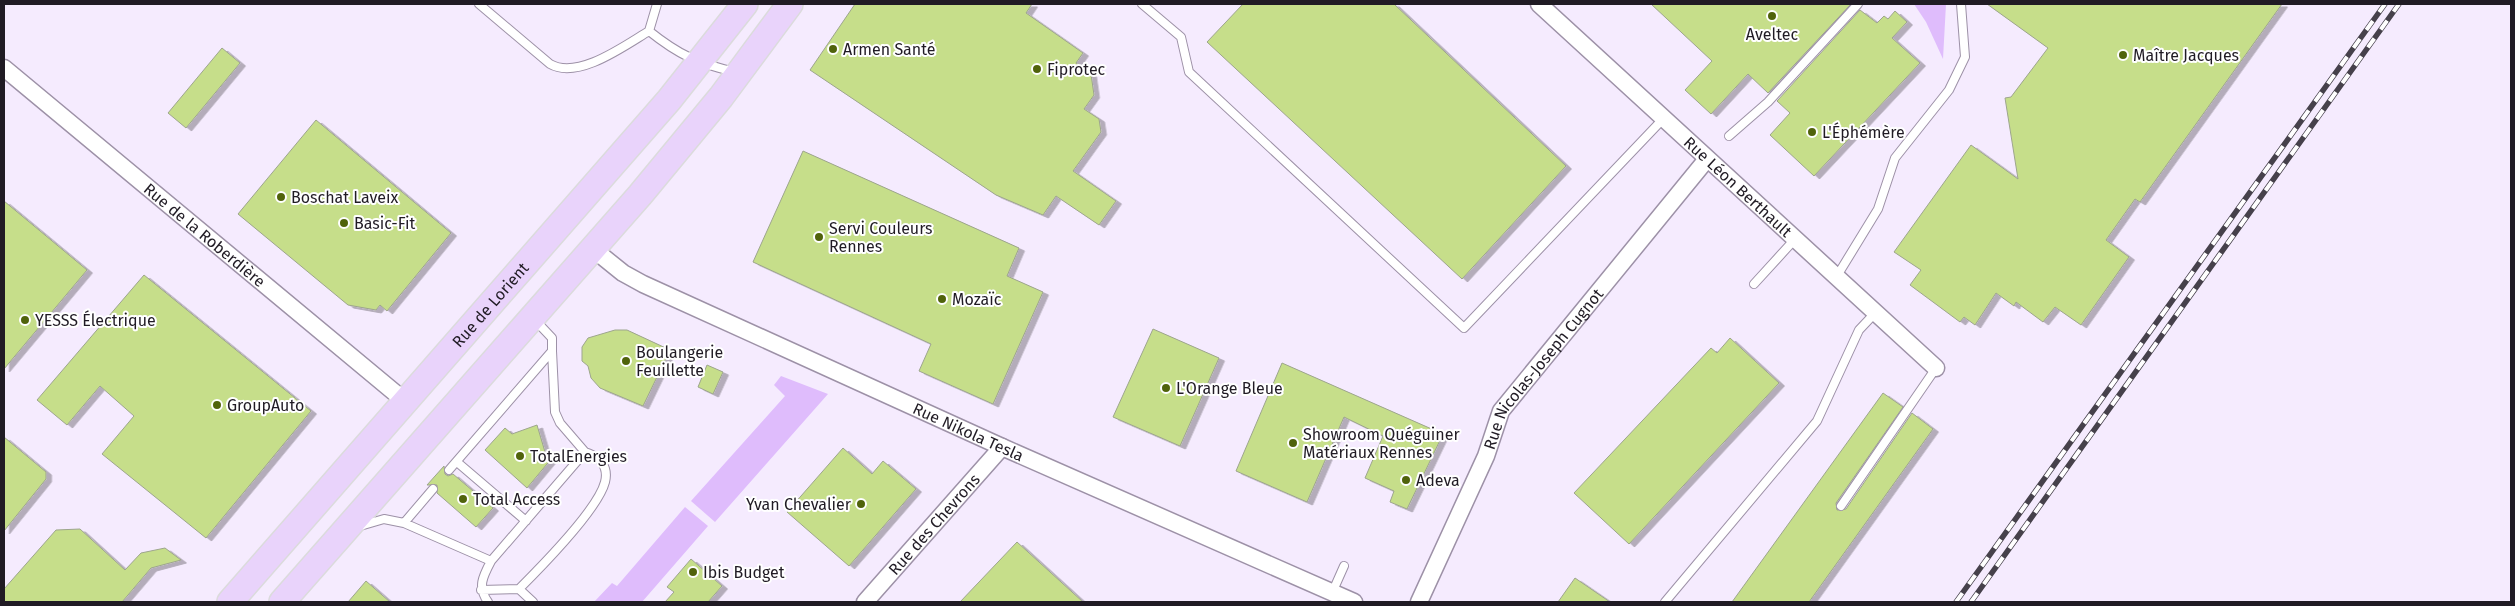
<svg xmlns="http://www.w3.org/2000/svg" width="2515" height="606" font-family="'Fira Sans',sans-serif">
	<defs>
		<filter id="shadow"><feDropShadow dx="5.5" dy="3" stdDeviation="0" flood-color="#0004"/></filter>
	</defs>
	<rect width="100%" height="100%" fill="#f5ebfe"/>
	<!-- green -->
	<path fill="#dfbcfc" d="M1914,4H1946L1943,59L1926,22Z
		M781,376L828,394L715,522L691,501L785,396L774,385Z
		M685,507L708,526L642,602H594L612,583L617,586Z"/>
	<!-- building -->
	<path fill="#c6de8a" stroke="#9da58d" filter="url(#shadow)" d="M855,4H1032L1026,13L1083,53L1076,63L1091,74L1094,95L1084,109L1099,119L1101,132L1073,171L1116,201L1099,225L1056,196L1043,215L996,195L810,70Z
		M1243,4H1394L1566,166L1462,279L1207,42Z
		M1651,4H1851L1768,93L1748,74L1711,114L1685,90L1712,61Z
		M1987,4H2282L2140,202L2135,199L2106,240L2129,257L2081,325L2055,307L2043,322L2016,302L2014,306L1996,293L1975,325L1964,317L1960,322L1910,285L1921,270L1894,252L1971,145L2018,179L2005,98L2011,97L2048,48Z
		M1860,10L1877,23L1884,16L1888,19L1895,11L1907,22L1892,38L1920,63L1814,176L1770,135L1790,113L1777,101Z
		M222,48L240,63L186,128L168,113Z
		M316,120L451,233L387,311L380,305L376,310L348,305L238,214Z
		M803,151L1019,248L1007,276L1043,292L993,404L919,371L931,344L753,262Z
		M4,201L87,270L4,369Z
		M144,275L311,411L206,538L102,454L134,416L100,386L67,425L37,400Z
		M1153,329L1219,358L1180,446L1113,417Z
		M615,330H627L670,350L643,406L600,388L591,378L588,366L582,361V347L588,338Z
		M1730,338L1779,383L1629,544L1574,493L1711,348L1717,353Z
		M1282,363L1443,434L1407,509L1390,502L1394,491L1365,478L1383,436L1344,417L1307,502L1236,471Z
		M707,365L723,372L713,394L698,387Z
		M1883,393L1903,407L1836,503L1837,510L1846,509L1912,413L1933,429L1809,602H1732Z
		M537,425L545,452L552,458L527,488L485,450L505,428L512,434Z
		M4,437L46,472V479L4,531Z
		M843,448L872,474L883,461L916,489L849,566L787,512Z
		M444,466L445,474L448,476L453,474L493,508L476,527L437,493V485H427Z
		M80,529L125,570L141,553L165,548L181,560L151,568L122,602H4V589L56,530Z
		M1017,542L1083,602H960Z
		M691,559L722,586L708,602H665L674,592L667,587Z
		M1575,578L1610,602H1558Z
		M366,581L390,602H348Z"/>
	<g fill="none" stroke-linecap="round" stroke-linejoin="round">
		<!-- lane casing -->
		<g stroke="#9d91a7" stroke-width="10">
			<path id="lane" d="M479,4L550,64C578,80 624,46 649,31
				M657,4L649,31C679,55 697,63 735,72
				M1142,4L1181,37L1189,72L1464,328L1663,119
				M1729,136L1768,102L1858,4
				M1837,276L1878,209L1895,158L1949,90L1965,57L1961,4
				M1754,284L1796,238
				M457,462L526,521
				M449,470L552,351V338L535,320
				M1841,506L1936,368
				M404,523L433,489
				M360,526L384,519L404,523L491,561L585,452L560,423L555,412L552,351
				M481,590L519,589
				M1332,593L1344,566
				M488,602C477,587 483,576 491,561
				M533,602L519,589C540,568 598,509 605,482C609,466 599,456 585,452
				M1665,602L1817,421L1859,330L1876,312"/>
		</g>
		<!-- street casing -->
		<g stroke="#9d91a7" stroke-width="19">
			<g id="street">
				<path id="s1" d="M1539,4L1936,368"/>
				<path id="s2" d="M4,68L406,402"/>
				<path id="s3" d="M592,248L623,273L643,284L1002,447L1354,602"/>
				<path id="s4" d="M865,602L1002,447"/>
				<path id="s5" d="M1419,602L1486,456L1501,411L1707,159"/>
			</g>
		</g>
		<!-- primary casing -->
		<g stroke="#dbdbdc" stroke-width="28">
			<g id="primary">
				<path id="s6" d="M230,602L669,100L745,4"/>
				<path d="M282,602L640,195L721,97L790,4"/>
			</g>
		</g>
		<!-- lane -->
		<use href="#lane" stroke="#fff" stroke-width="8"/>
		<!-- street -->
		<use href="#street" stroke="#fff" stroke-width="16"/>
		<!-- primary -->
		<use href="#primary" stroke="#e9d3fb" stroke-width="25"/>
		<!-- rail casing -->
		<g stroke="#46414b" stroke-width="5.5">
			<path id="rail" d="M1956,602L2385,4
				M1971,602L2399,4"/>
		</g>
		<!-- rail -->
		<use href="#rail" stroke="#fff" stroke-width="4" stroke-dasharray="11" stroke-linecap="butt"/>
	</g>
	<!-- markers -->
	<g fill="#50630b" stroke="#fff" stroke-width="2">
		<circle cx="1772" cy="16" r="5"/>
		<circle cx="833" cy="49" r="5"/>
		<circle cx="2123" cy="55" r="5"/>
		<circle cx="1037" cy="69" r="5"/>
		<circle cx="1812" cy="132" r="5"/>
		<circle cx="281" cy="197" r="5"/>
		<circle cx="344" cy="223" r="5"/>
		<circle cx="819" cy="237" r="5"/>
		<circle cx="942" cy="299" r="5"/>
		<circle cx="25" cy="320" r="5"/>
		<circle cx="626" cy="361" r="5"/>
		<circle cx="1166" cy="388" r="5"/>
		<circle cx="217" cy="405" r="5"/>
		<circle cx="1293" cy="443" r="5"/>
		<circle cx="520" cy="456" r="5"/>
		<circle cx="1406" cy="480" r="5"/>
		<circle cx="463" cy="499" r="5"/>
		<circle cx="861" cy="504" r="5"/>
		<circle cx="693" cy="572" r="5"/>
	</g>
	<g text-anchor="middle" stroke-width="4" stroke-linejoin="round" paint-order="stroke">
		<!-- poi labels -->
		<g font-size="16" fill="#201b24" stroke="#fff" text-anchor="start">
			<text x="1772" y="40" text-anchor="middle">Aveltec</text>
			<text x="843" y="55">Armen Santé</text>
			<text x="2133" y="61">Maître Jacques</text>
			<text x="1047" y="75">Fiprotec</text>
			<text x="1822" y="138">L'Éphémère</text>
			<text x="291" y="203">Boschat Laveix</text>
			<text x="354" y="229">Basic-Fit</text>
			<text x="829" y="234">Servi Couleurs<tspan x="829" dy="18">Rennes</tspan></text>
			<text x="952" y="305">Mozaïc</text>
			<text x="35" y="326">YESSS Électrique</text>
			<text x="636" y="358">Boulangerie<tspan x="636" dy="18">Feuillette</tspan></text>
			<text x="1176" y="394">L'Orange Bleue</text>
			<text x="227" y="411">GroupAuto</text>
			<text x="1303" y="440">Showroom Quéguiner<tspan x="1303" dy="18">Matériaux Rennes</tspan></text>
			<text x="530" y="462">TotalEnergies</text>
			<text x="1416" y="486">Adeva</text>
			<text x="473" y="505">Total Access</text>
			<text x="851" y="510" text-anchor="end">Yvan Chevalier</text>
			<text x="703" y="578">Ibis Budget</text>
		</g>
		<!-- street labels -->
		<g font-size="16" fill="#201b24" stroke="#fff">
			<text dy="6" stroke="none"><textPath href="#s1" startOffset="270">Rue Léon Berthault</textPath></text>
			<text dy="6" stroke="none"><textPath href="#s2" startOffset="261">Rue de la Roberdière</textPath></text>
			<text dy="6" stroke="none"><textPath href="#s6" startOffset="395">Rue de Lorient</textPath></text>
			<text dy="6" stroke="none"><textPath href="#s5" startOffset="266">Rue Nicolas-Joseph Cugnot</textPath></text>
			<text dy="6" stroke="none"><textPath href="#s3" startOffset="420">Rue Nikola Tesla</textPath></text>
			<text dy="6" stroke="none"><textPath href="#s4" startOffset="104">Rue des Chevrons</textPath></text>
		</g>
	</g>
	<!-- border -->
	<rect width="2515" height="606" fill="none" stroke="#201b24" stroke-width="10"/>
</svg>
